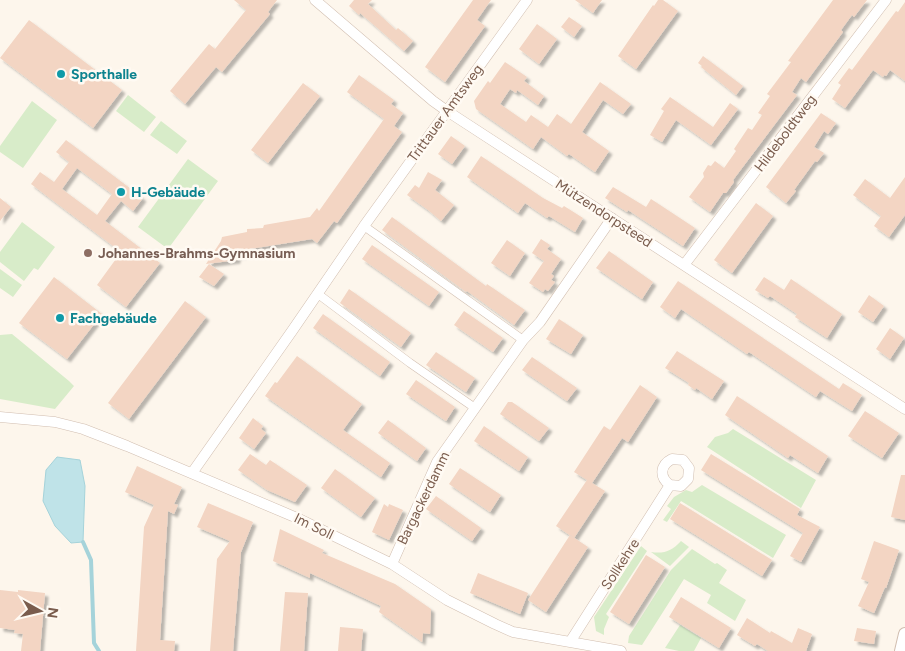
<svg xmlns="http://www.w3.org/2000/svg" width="905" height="651" font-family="Figtree,sans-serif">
	<defs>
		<filter id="shadow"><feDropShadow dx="3.5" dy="3.5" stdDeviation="1" flood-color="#0004"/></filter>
	</defs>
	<rect width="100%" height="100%" fill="#fdf6ec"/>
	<!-- green -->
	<path fill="#d8ecc9" d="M128,95L156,117L144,132L116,111Z
		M32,101L57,120L23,168L0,152V146Z
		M161,121L187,141L177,154L150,135Z
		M188,159L218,181L168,249L138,227Z
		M22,222L55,247L38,270L34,268L24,281L0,262V252Z
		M0,269L22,285L13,297L0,288Z
		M12,334L69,381L74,386L55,409L0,399V335Z
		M733,429L816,480L801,508L707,447L715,437L728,433Z
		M702,485L786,535L773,558L681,501L667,522L663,520L671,509L667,506L674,497L686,490L692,492Z
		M681,541L689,547L670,566L651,552C664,554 672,551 681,541Z
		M641,546L647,551L606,614L609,617L604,629V635L596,631L594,617Z
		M692,549L715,564L717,563L727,570L719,583L746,600L735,621L707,603L711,595L684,579L642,645L628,643L629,636L671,570Z
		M680,625L701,638L694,651H679L665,648Z"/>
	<!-- water -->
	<path fill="#bfe3e8" stroke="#a5d3da" d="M57,457L80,460L85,486L83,542L71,543L55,526L43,501L46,470Z"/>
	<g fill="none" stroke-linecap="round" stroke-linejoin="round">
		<!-- stream -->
		<path stroke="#a5d3da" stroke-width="4" d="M83,542L91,560L94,643L99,651"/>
	</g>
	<!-- building -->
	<path fill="#f3d5c3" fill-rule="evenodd" filter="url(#shadow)" d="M234,0H277L268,12L270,14L222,72L216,67L185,104L170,91L209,44L215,49L246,10Z
		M354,0H372L368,4L396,30L398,28L413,41L404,51L360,13L359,15L349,6Z
		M473,0H491L477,20L485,26L445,82L425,67Z
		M575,0H602L593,13Z
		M658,0H663L678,11L636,69L618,56L653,5L654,6Z
		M833,0H867L854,17L852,15L841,30L843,32L806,82L801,78L792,92L797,95L733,180L734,182L726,193H723L710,212L689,197L704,177L703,173L708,165L711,166L715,161L724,168L736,151L734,149L748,128L752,130L762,115L758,113L770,96L767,94L791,62L788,61Z
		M905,2V81L890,70L886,76L884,75L883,77L873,70L845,108L832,99L841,85L838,83L849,68L852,70L896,11L898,12Z
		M569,17L582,26L574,37L561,27Z
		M29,20L122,90L93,128L0,58Z
		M537,24L557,39L539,64L519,49Z
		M703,56L743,86L736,95L701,67L702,66L698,63Z
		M505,62L527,77L524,81L544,96L538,105L517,90L516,93L510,89L500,104L526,122L531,115L548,127L557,114L571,124L600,82L631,104L623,114L603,100L582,132L609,151L595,172L569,154L567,156L541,137L533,149L476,109L474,101L488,81L490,83Z
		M359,75L394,100L391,104L403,113L394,126L402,132L337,223L334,221L317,243L312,239L250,249L251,254L237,256V260L206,264L221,241L222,237L247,232V229L263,228L264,225L310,217L317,208L319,211L384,119L347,92Z
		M303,83L320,96L268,163L251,150Z
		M670,97L713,127L730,103L738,109L711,145L676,120L662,142L650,135L664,111L661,109Z
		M821,113L836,123L828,134L824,131L814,147L824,153L817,162L815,161L794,190L796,191L786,203L766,187Z
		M451,136L465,146L452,164L438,154Z
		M66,140L143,198L133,211L121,201L105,221L160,263L126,307L97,285L121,252L31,184L40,172L54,182L69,162L56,152ZM77,168L112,194L97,215L62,189Z
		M481,156L543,198L562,208L564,206L583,218L575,232L549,216L547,218L525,203L518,213L467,177Z
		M428,172L442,180L435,190L454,205L441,221L428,210L407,195L415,185L419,188Z
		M905,177V215L889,237L874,226L881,216L853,195L865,179L890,198Z
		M613,187L646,207L651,199L695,228L683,246L628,210L627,212L605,198Z
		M0,198L11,207L0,221Z
		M756,203L773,216L732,273L714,260Z
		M392,217L486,286L487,284L525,310L514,325L467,291L466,292L382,230Z
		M541,239L550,245L547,249L561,259L551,274L554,276L551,280L555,282L548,291L545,289L543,292L529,283L544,261L532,253Z
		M507,240L525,253L510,276L491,263Z
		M372,245L439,292L429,306L362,259Z
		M609,251L653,282L642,299L596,268Z
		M209,264L224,274L214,286L199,277Z
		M54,277L102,314L67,359L19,323Z
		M764,277L784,290L791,279L842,314L827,338L795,317L797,314L770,296L768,298L755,290Z
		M678,281L839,389L843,383L862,395L852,411L820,391L816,397L749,352L747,354L681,309L675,318L660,307Z
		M349,289L411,333L401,347L340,303Z
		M869,295L884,306L873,322L858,312Z
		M185,301L206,317L129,419L108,403Z
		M464,311L503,338L493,352L454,325Z
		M323,314L390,362L380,376L313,328Z
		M559,319L583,335L571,354L546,339Z
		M890,328L904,338L890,359L876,349Z
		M677,351L724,381L712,399L696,388L695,390L688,385L689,383L665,368Z
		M436,352L475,378L466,392L426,365Z
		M297,356L362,404L343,430L390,463L381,477L265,396L275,382L277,383Z
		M532,357L577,388L567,401L522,370Z
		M416,380L455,407L446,421L406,394Z
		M640,385L657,397L628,442L622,438L592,483L605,491L574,538L556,526L587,480L574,472L604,426L610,430Z
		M737,396L828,456L818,473L790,455L788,458L725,415Z
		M508,402H512L549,428L539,441L500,414Z
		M865,411L899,433L882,458L848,436Z
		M253,418L263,426L261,429L266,433L254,449L239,438Z
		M388,420L426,448L417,461L378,433Z
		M484,426L528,457L519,471L474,441Z
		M250,454L266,465L270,460L307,485L295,502L267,490L238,470Z
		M711,454L800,509L797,515L820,527L801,562L790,556L803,533L701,470Z
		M137,466L182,487L174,504L178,505L174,514L168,511L160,640L175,641L174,651H136L144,527L154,505L125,492Z
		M460,468L501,495L490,512L449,484Z
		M335,469L375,498L361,517L321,488Z
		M901,475H905V520L891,517Z
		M436,496L481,528L472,541L426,509Z
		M208,503L253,522L241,552L233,651H210L217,559L230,541L197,527Z
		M680,503L772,560L762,576L670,519Z
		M384,504L388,507L389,504L403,510L389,540L372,532Z
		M280,529L324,550L322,553L395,584L431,609L430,634L423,633L422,642L379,612L381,606L310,573V578L273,561Z
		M570,535L588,547L546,612L528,600Z
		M874,541L899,550L886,588L885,587L874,613L858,606L869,582L861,579Z
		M646,555L665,567L629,624L610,612Z
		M478,573L528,593L520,614L470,593Z
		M0,590L18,592V590L45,593L40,651H21L23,634L14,633L15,630L0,628Z
		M285,592L308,593L304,651H280Z
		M681,597L731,628L719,648L669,617Z
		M747,618L770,633L771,631L792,643L798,628L812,634L806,651H768L757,644L755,646L737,635Z
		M340,627L363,629L361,651H338Z
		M857,628L876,631L874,644L854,641Z"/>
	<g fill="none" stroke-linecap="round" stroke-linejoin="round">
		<!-- pedestrian casing -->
		<g stroke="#d1beb0" stroke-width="9">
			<path id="pedestrian" d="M364,226L523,340
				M318,294L410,363L475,408"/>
		</g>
		<!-- minor casing -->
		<g stroke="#d1beb0" stroke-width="11">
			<path id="minor" d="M315,0L433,101L447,111L905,409
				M684,265L886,0
				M0,417L55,422L83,429L127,446L297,518L392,564L447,600L495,624L513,632L621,651
				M192,473L292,331L364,226L527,0
				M392,564L437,462L523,340L540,322L612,218
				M570,642L670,485L681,486L688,479L689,468L683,460L672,459C660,465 659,477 670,485"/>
		</g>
		<!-- tertiary casing -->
		<g stroke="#d1beb0" stroke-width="14">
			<path id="tertiary" d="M901,651L905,634"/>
		</g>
		<!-- pedestrian -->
		<use href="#pedestrian" stroke="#fff" stroke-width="8"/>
		<!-- minor -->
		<use href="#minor" stroke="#fff" stroke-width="10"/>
		<!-- tertiary -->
		<use href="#tertiary" stroke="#fff" stroke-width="12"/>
	</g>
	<!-- markers -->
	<g fill="#0f9aa8" stroke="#fffaf3" stroke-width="2">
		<circle cx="61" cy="74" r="5"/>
		<circle cx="121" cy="192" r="5"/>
		<circle cx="60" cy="318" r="5"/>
	</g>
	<circle fill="#8d6e63" stroke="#fffaf3" stroke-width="2" cx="88" cy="253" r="5"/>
	<g text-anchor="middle" stroke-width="5" stroke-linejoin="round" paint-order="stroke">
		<!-- culture labels -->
		<g font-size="14" font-weight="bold" fill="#0d838f" stroke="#fffaf3" text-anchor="start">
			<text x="71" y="79">Sporthalle</text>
			<text x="131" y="197">H-Gebäude</text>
			<text x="70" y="323">Fachgebäude</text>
		</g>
		<!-- street labels -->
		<g font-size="14" fill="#7a5c4d" stroke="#fffaf3">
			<text transform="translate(445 113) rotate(-54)" y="5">Trittauer Amtsweg</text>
			<text transform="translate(785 133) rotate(-53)" y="5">Hildeboldtweg</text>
			<text transform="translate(604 213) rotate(33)" y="5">Mützendorpsteed</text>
			<text transform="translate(423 498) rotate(-64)" y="5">Bargackerdamm</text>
			<text transform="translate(314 526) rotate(26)" y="5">Im Soll</text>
			<text transform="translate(620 564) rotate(-57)" y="5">Sollkehre</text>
		</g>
		<!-- education labels -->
		<g font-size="14" font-weight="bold" fill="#785e54" stroke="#fffaf3" text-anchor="start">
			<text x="98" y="258">Johannes-Brahms-Gymnasium</text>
		</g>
	</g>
	<!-- north arrow -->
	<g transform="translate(40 611) rotate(98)" stroke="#fffaf3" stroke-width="4" paint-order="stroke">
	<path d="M0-4L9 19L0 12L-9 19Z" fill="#7a5c4d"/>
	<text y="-8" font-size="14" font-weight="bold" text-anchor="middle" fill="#7a5c4d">N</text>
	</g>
</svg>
